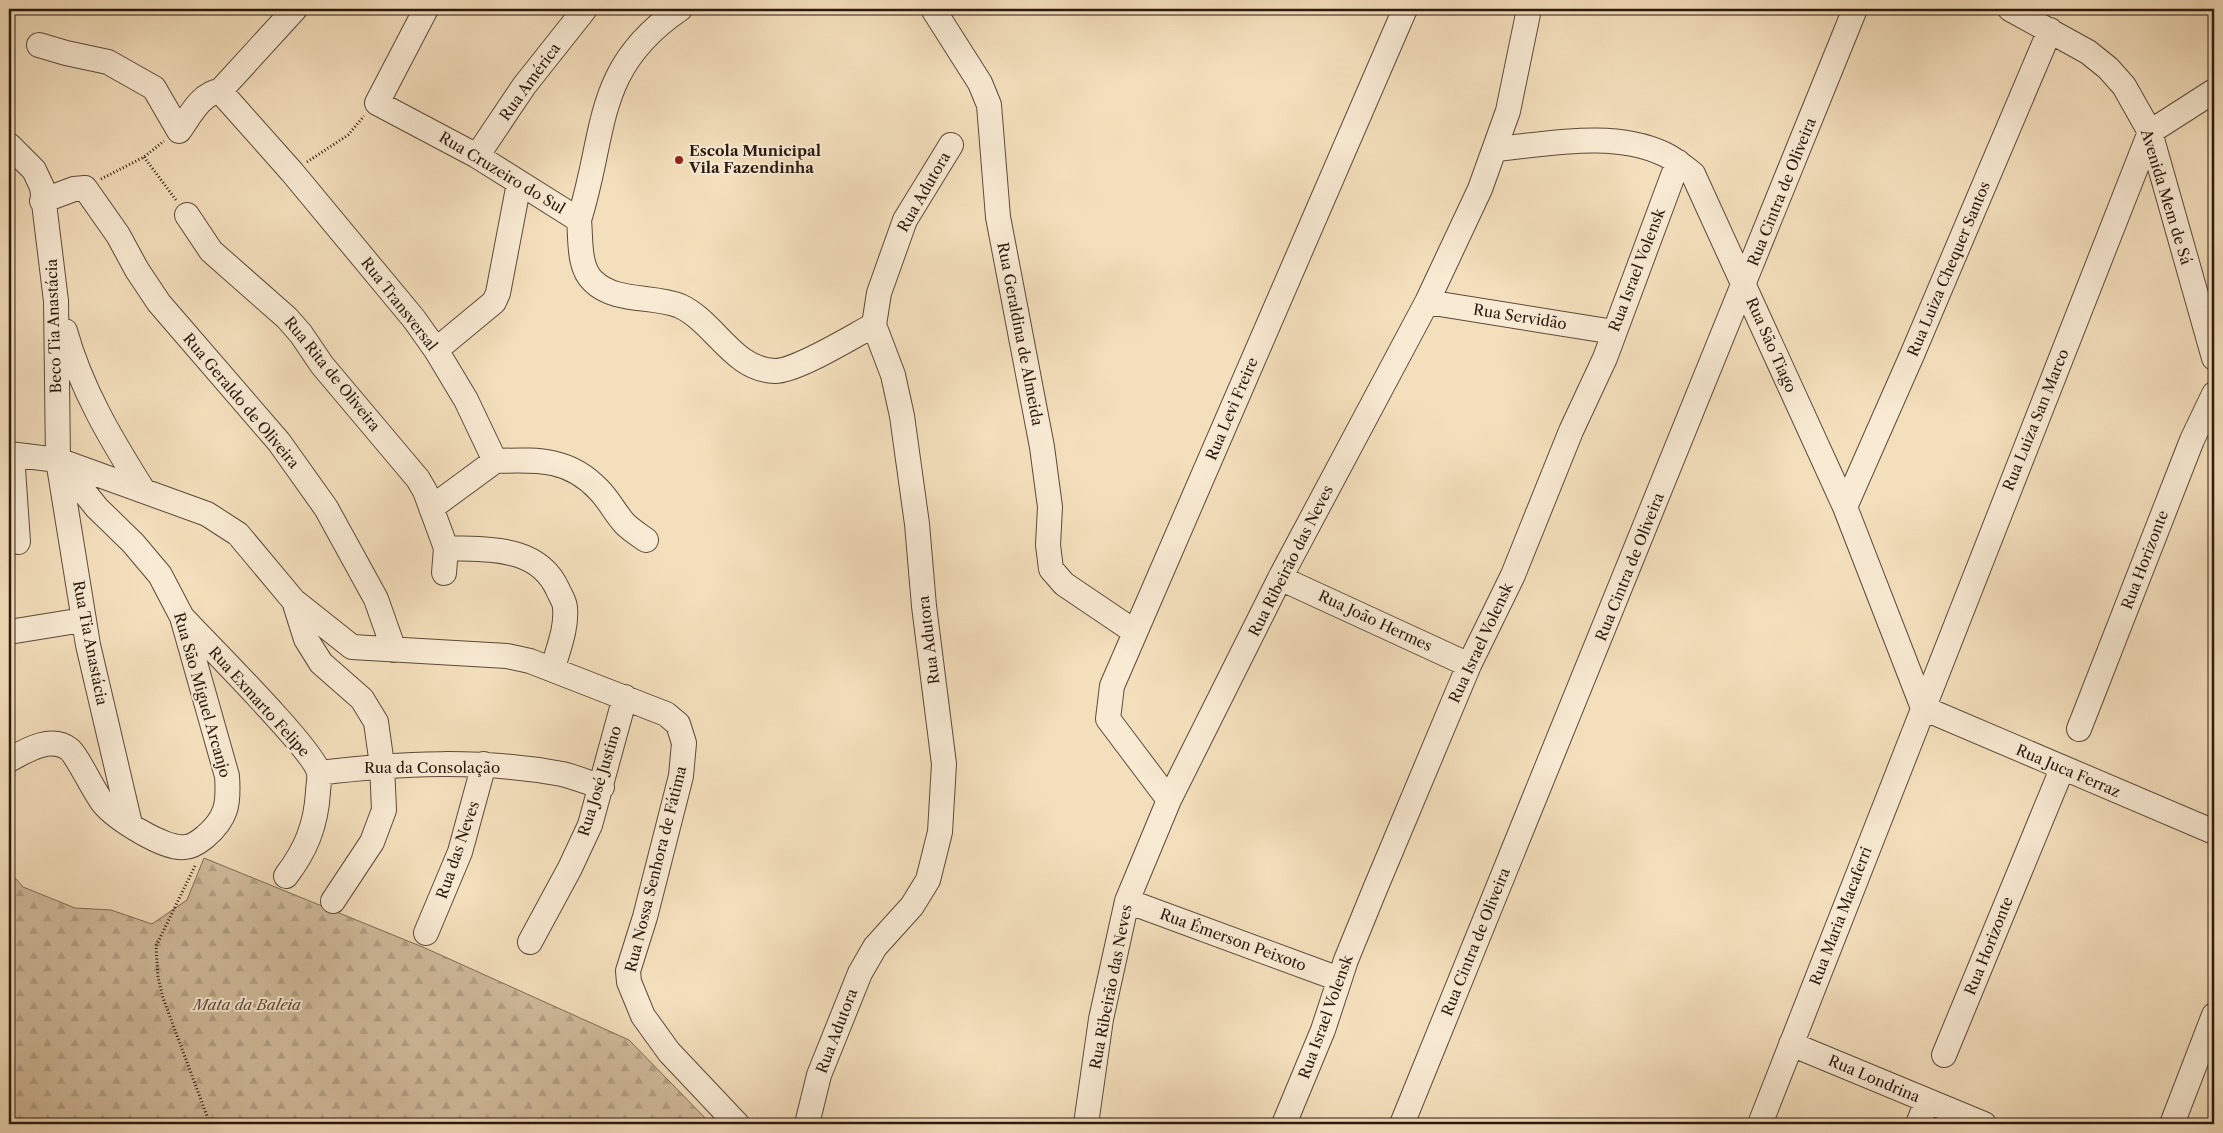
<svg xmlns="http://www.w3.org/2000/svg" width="2223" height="1133" font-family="'Libre Caslon Text',serif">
	<defs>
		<pattern id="forest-firs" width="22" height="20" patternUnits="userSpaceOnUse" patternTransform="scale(1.25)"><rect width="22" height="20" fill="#d2bd9e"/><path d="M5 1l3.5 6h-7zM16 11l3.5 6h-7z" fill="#b4a287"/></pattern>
	</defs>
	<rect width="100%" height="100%" fill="#f4dfbc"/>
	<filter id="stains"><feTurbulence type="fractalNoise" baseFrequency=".004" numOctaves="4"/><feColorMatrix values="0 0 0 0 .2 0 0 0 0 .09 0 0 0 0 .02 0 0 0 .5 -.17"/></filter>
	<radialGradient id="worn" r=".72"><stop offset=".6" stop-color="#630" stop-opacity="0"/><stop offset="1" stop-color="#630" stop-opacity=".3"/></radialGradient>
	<!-- forest -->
	<path fill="url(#forest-firs)" stroke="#7e6b56" d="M204,858L425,948L629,1040L711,1124H9V871L23,887L75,908L111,910L152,924L187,900Z"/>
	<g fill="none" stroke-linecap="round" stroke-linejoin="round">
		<!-- minor casing -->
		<g stroke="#5c4a3a" stroke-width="26">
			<path id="minor" d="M426,9L377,103L477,156L579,220C581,239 578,267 593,281C615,303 653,295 680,306C715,322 733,370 775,371C797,371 853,336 874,325
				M933,9L980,83L989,105L998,217L1042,447L1050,507L1048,545L1051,569L1064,584L1135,632
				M2010,9L2088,52L2108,68L2124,86L2150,132L2214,358
				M39,45L66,53L108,62L154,88L179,131C190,116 201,93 220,91L295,9
				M220,91L292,172L414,319L436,350L466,400L495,461C536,460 568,457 599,490C609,500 615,513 625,524C631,530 639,535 646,540
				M9,145L34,170L42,187L56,301L58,460L88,645L130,824
				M1496,149C1549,144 1614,130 1664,154C1675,159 1684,167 1693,174L1845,507L1923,708
				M477,156L524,86L585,9
				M42,201L74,189L85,188L118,235L137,270L159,303L279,442L326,508L376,599L394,650
				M187,215L211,251L287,318L301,334L322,365L418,479L425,491L446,548L444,573
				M579,220C607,131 593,68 680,9
				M1427,302L1614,332
				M65,331C81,389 111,439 143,490
				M436,350L494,302L498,293L519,183
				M9,454L58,460L207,514L238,534L294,601L352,647L507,656L530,661L666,714L678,724L684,743L681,776L645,917L628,971L629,982L643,1016L669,1052L737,1124
				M12,454L18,542
				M1845,507L1912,355L2050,30
				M431,508L495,461
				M446,548C488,550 538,545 558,590C560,595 565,602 565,608C567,628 558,649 553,668
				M1280,578L1469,665
				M294,601L306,639L321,663L362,699L376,722L382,765L384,810L372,842L333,901
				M184,619C206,643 315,751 319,773C320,779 318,787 318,792C316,825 306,850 286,876
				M9,632L83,620
				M1923,708L2214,832
				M2079,729L2192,440L2214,394
				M9,760C25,751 51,735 69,749C77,755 94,792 103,803C116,819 165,850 185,847C192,847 200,841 205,837C227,818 229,804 227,776L182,617L160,575L133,543L97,508L60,462
				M319,773C399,763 482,759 562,774C575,777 589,783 602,787
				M1169,800L1108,719L1112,686L1405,9
				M1127,901L1339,979
				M426,933L460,852L484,764
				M530,942L570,868L590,825L625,697
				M1791,1044L1984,1124
				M1944,1055L2062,769
				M807,1124L819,1075L860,973L875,947L912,906L928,880L940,832L944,764L924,606L917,524L902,416L893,375L874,325L879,293L905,220L951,145
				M1086,1124L1101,1019L1127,901L1169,800L1280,578L1427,302L1480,189L1508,111L1529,9
				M1284,1124L1323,1030L1346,960L1375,889L1469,665L1513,575L1571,431L1605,358L1678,162
				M1402,1124L1855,9
				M1760,1124L2150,132L2214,91
				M1918,1124L1927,1101
				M2172,1124L2214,1015"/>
		</g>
		<!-- path -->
		<path stroke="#2a190e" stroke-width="3" stroke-dasharray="1 2.5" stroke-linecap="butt" d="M144,157L176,200
			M307,162L348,135L364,116
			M101,179L144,157L164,141
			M195,866L156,946L158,977L163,998L210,1124"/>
		<!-- minor -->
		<use href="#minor" stroke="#f8ead3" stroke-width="24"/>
	</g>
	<!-- markers -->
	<circle fill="#8f2418" stroke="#f8ead3" stroke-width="2" cx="679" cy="160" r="5"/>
	<g text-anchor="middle" stroke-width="4" stroke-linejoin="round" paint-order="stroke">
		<!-- street labels -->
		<g font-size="15" fill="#2a190e" stroke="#f8ead3">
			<text transform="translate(530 82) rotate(-54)" y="5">Rua América</text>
			<text transform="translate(502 173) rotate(31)" y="5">Rua Cruzeiro do Sul</text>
			<text transform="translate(924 192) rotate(-60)" y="5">Rua Adutora</text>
			<text transform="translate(1782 192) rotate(-68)" y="5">Rua Cintra de Oliveira</text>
			<text transform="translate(2166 197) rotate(73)" y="5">Avenida Mem de Sá</text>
			<text transform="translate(1949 269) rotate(-67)" y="5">Rua Luiza Chequer Santos</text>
			<text transform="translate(1637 270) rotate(-69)" y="5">Rua Israel Volensk</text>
			<text transform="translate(399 304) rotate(52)" y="5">Rua Transversal</text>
			<text transform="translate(1520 317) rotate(9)" y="5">Rua Servidão</text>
			<text transform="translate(54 326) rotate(-92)" y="5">Beco Tia Anastácia</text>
			<text transform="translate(1020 334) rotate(79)" y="5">Rua Geraldina de Almeida</text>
			<text transform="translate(1771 345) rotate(66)" y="5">Rua São Tiago</text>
			<text transform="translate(332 374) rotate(51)" y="5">Rua Rita de Oliveira</text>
			<text transform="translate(241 401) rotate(50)" y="5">Rua Geraldo de Oliveira</text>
			<text transform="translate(1232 409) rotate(-67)" y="5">Rua Levi Freire</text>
			<text transform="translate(2036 420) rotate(-68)" y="5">Rua Luiza San Marco</text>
			<text transform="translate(2145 560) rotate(-69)" y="5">Rua Horizonte</text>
			<text transform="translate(1291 561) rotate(-63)" y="5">Rua Ribeirão das Neves</text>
			<text transform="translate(1630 567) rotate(-68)" y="5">Rua Cintra de Oliveira</text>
			<text transform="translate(1375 621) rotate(25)" y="5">Rua João Hermes</text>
			<text transform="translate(929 640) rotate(-97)" y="5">Rua Adutora</text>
			<text transform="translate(90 643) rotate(79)" y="5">Rua Tia Anastácia</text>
			<text transform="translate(1481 643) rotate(-65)" y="5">Rua Israel Volensk</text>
			<text transform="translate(202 695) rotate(74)" y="5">Rua São Miguel Arcanjo</text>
			<text transform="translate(259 702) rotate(48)" y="5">Rua Exmarto Felipe</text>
			<text x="432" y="773">Rua da Consolação</text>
			<text transform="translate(2068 771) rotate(23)" y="5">Rua Juca Ferraz</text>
			<text transform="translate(600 781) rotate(-73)" y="5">Rua José Justino</text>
			<text transform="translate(458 850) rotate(-71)" y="5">Rua das Neves</text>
			<text transform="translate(656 869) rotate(-76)" y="5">Rua Nossa Senhora de Fátima</text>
			<text transform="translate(1841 916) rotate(-69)" y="5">Rua Maria Macaferri</text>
			<text transform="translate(1233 940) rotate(20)" y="5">Rua Émerson Peixoto</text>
			<text transform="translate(1476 942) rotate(-68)" y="5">Rua Cintra de Oliveira</text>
			<text transform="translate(1989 946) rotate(-68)" y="5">Rua Horizonte</text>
			<text transform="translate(1111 987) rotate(-79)" y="5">Rua Ribeirão das Neves</text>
			<text transform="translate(1326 1017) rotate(-70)" y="5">Rua Israel Volensk</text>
			<text transform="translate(837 1031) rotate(-69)" y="5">Rua Adutora</text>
			<text transform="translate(1874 1079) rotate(23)" y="5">Rua Londrina</text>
		</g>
		<!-- poi labels -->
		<g font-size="15" font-weight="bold" fill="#2a190e" stroke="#f8ead3" text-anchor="start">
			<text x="689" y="156">Escola Municipal<tspan x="689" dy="17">Vila Fazendinha</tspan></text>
		</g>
		<!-- park labels -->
		<g font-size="15" font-style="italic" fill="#5c4a39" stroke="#f8ead3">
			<text x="247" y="1010">Mata da Baleia</text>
		</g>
	</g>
	<!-- margin -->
	<rect width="2223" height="1133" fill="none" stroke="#f4dfbc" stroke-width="30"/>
	<rect x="10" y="10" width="2203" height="1113" fill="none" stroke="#2a190e" stroke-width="2.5"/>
	<rect x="15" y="15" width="2193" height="1103" fill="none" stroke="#2a190e"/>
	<rect width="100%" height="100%" filter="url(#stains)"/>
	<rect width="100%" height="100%" fill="url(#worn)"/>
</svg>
